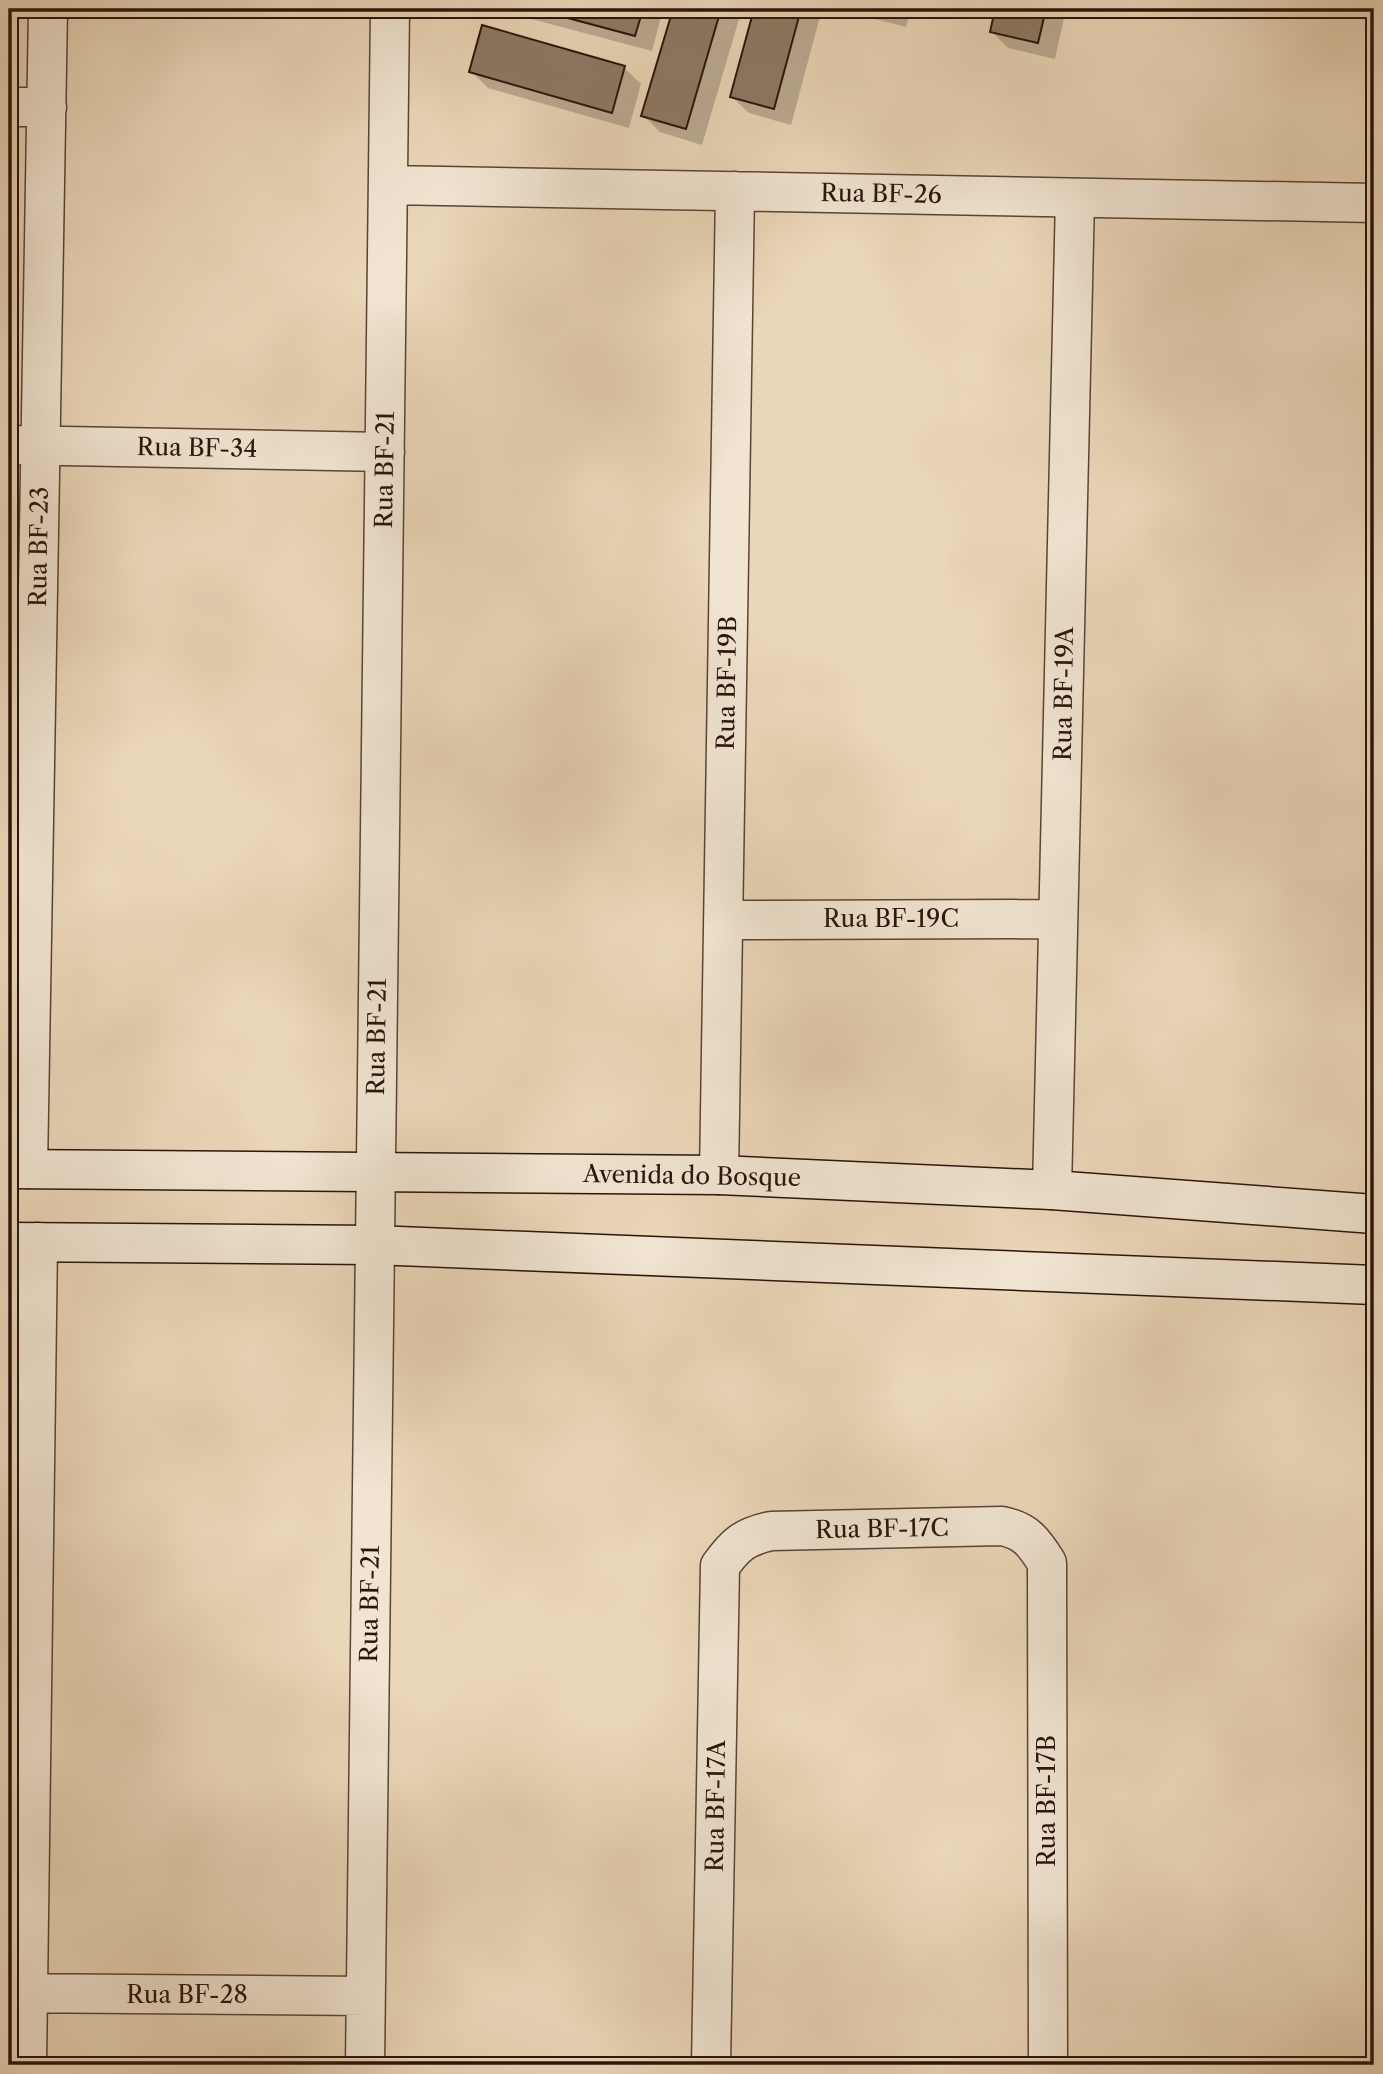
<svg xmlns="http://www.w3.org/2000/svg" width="1383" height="2074" font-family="'Libre Caslon Text',serif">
	<rect width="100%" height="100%" fill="#ead6b8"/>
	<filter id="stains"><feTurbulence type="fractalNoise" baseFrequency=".00286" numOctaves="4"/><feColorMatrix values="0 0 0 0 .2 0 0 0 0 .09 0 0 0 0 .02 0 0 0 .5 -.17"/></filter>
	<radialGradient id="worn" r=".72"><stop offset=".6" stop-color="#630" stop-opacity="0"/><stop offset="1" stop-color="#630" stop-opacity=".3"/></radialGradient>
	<!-- shadow -->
	<path fill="#0003" d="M505,9H663L652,51L509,13Z
		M674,9H742L702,145L660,132L643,115Z
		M756,9H822L791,125L749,113L732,97Z
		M856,9H911L906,27L863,16Z
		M969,9H990L989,14Z
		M997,9H1066L1055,59L1008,48L992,32Z
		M624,68L641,84L629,128L488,88L471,71Z"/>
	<!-- building -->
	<path fill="#8e7965" stroke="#2a140b" stroke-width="2" d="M534,9H643L635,36Z
		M673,9H721L686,129L641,116Z
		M754,9H801L774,109L730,97Z
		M995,9H1046L1038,43L990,32Z
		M482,25L625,66L612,113L469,72Z"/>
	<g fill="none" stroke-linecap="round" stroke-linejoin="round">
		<!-- street casing -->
		<g stroke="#5a4436" stroke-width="41">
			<path id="street" d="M9,107H47
				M389,185L1374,203
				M9,445L385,452
				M723,920L1058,919
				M28,1169L48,9
				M719,1175L735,191
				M1052,1190L1075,198
				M9,1993L365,1996
				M27,2065L38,1242
				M365,2065L390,9
				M711,2065L720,1566C736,1544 744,1537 771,1531L1002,1526C1026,1531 1034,1542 1047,1563L1048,2065"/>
		</g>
		<!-- secondary casing -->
		<g stroke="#2a140b" stroke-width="41">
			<path id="secondary" d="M9,1169L719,1175L1052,1190L1374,1214
				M9,1242L374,1245L1374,1285"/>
		</g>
		<!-- street -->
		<use href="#street" stroke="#f1e4d1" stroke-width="38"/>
		<!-- secondary -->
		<use href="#secondary" stroke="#f1e4d1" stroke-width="38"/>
	</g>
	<g text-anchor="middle" stroke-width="7" stroke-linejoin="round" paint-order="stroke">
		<!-- street labels -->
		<g font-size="24" fill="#2a140b" stroke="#f1e4d1">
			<text transform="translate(881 194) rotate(1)" y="8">Rua BF-26</text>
			<text transform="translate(197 448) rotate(1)" y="8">Rua BF-34</text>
			<text transform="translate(385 470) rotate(-89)" y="8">Rua BF-21</text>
			<text transform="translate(39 547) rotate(-89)" y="8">Rua BF-23</text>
			<text transform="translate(727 683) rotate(-89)" y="8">Rua BF-19B</text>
			<text transform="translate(1064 694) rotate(-89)" y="8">Rua BF-19A</text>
			<text x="891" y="927">Rua BF-19C</text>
			<text transform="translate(377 1037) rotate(-89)" y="8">Rua BF-21</text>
			<text transform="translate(692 1176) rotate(1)" y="8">Avenida do Bosque</text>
			<text transform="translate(882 1529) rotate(-1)" y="8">Rua BF-17C</text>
			<text transform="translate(370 1604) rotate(-89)" y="8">Rua BF-21</text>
			<text transform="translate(1047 1801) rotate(-90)" y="8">Rua BF-17B</text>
			<text transform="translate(716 1806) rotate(-89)" y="8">Rua BF-17A</text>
			<text x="187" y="2003">Rua BF-28</text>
		</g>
	</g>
	<!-- margin -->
	<rect width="1383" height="2074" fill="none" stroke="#ead6b8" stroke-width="35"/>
	<rect x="10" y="10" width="1362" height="2053" fill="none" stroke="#2a140b" stroke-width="3.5"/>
	<rect x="18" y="18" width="1348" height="2039" fill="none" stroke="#2a140b" stroke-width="2"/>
	<rect width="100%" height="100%" filter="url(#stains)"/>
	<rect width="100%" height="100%" fill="url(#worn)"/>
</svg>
